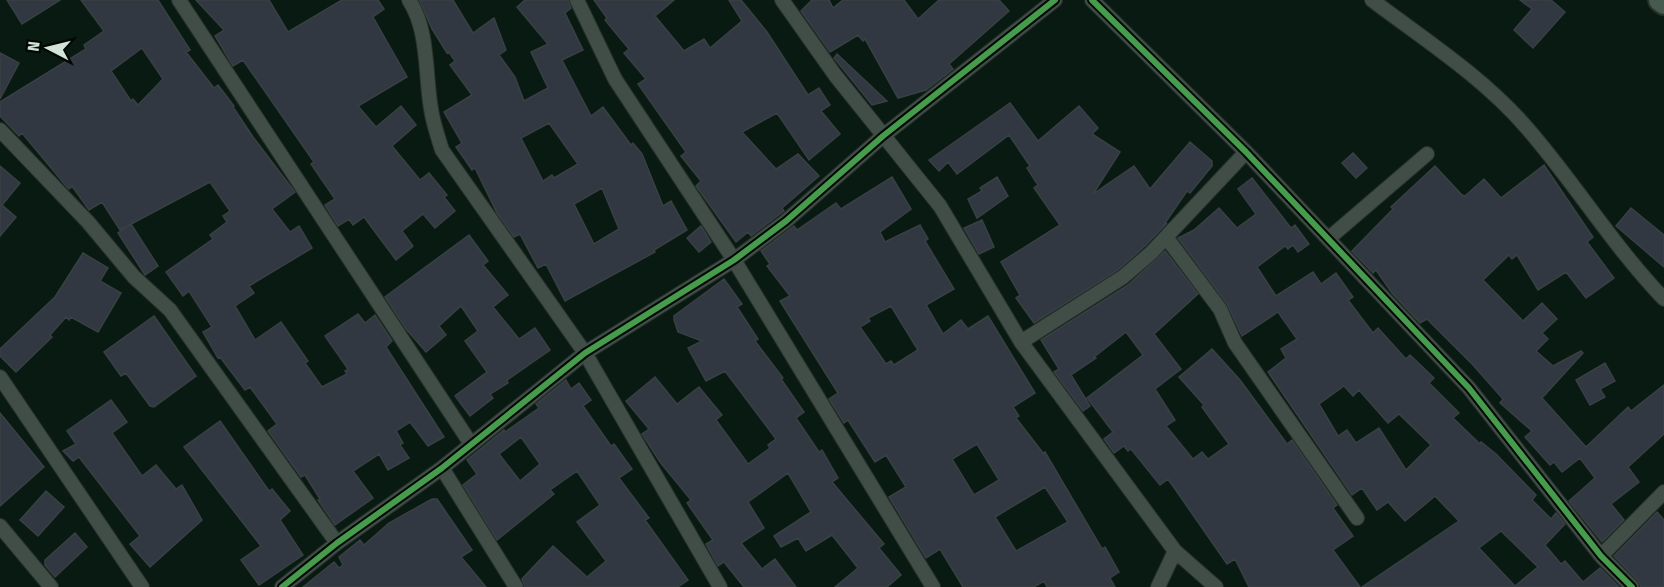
<svg xmlns="http://www.w3.org/2000/svg" width="1664" height="587" font-family="'Fira Sans Condensed',sans-serif">
	<rect width="100%" height="100%" fill="#091a12"/>
	<!-- building -->
	<path fill="#313842" stroke="#394043" stroke-width="1.5" fill-rule="evenodd" d="M7,0H60L22,24Z
		M81,0H158L190,50L186,52L214,88L218,85L234,106L233,107L253,137L295,192L272,209L290,232L299,226L312,248L249,286L254,293L235,306L255,340L281,322L308,361L305,363L322,387L347,374L345,371L348,369L325,336L358,314L365,323L375,315L392,341L386,347L444,437L428,446L410,422L396,431L403,443L400,445L409,458L388,470L379,454L353,471L373,498L335,525L318,500L320,499L305,475L301,477L268,431L277,424L250,387L245,390L220,357L218,358L203,332L212,327L189,291L183,296L166,272L213,239L210,235L227,222L223,216L230,211L210,182L120,230L102,202L89,210L72,186L69,189L66,186L22,133L19,136L0,116V102L86,49L84,45L104,31ZM142,48L163,79L138,105L133,99L131,101L111,71Z
		M196,0H269L288,32L342,0H378L384,9L373,17L407,77L358,106L376,127L401,106L416,125L392,146L420,180L429,173L447,195L444,197L455,211L435,228L423,214L402,231L413,246L396,260L364,217L353,225L349,219L338,226L325,205L335,199L311,164L314,162L243,60L233,66L215,36L224,30Z
		M419,0H453L473,33L494,18L506,50L499,55L515,77L524,101L548,88L531,52L548,44L517,7L525,0H568L571,8L565,13L583,50L562,60L591,116L603,107L631,145L633,143L642,154L663,206L671,201L687,230L654,250L655,252L565,301L546,264L538,268L520,234L514,237L497,213L475,168L472,170L456,147L462,143L444,112L472,95L450,65L455,61L449,52L447,53L432,29ZM549,123L578,164L554,178L552,175L543,181L521,138ZM602,188L619,229L594,244L574,204Z
		M594,0H674L655,16L684,51L704,39L710,48L742,21L729,0H741L767,32L808,95L819,88L830,105L821,111L840,134L809,160L777,113L742,132L776,169L798,154L819,176L782,208L784,211L780,214L751,236L748,232L736,242L696,186L701,181L681,156L686,152L638,84L646,79L624,53L629,49L605,20L607,18Z
		M812,0H829L833,8L843,0H904L918,19L939,0H999L1009,11L949,64L953,69L926,90L898,98L865,39L863,41L858,35L830,52L801,11Z
		M1520,0H1551L1565,12L1533,48L1514,30L1532,9Z
		M0,53L19,63L0,99Z
		M837,54L887,101L872,105L834,58Z
		M1010,103L1038,141L1079,106L1098,128L1092,134L1120,152L1093,194L1134,166L1150,189L1190,142L1212,161V166L1190,193L1187,191L1163,226L1167,223L1145,246L1118,270L1034,323L1016,298L1020,295L1001,262L1060,225L1034,188L1038,185L1027,168L1030,166L1009,135L957,174L948,162L939,171L929,160Z
		M1353,153L1367,168L1356,178L1342,163Z
		M1544,165L1593,237L1587,242L1614,278L1586,298L1566,272L1538,290L1517,255L1512,259L1509,255L1483,280L1523,321L1542,303L1557,319L1542,333L1548,339L1536,351L1553,366L1581,351L1583,353L1542,398L1586,447L1628,407L1631,411L1664,385V434L1628,467L1639,482L1611,504L1624,520L1602,542L1569,501L1595,478L1580,458L1562,472L1554,462L1550,465L1525,437L1532,431L1500,403L1503,399L1473,365L1427,319L1420,323L1392,293L1376,270L1373,273L1352,251L1393,209L1391,207L1435,166L1462,195L1465,196L1484,179L1501,198Z
		M0,166L20,183L2,205L16,217L0,236Z
		M892,177L911,209L880,232L885,242L920,225L928,239L925,241L954,289L926,305L943,334L961,320L968,329L988,316L1035,393L1013,407L1019,416L1016,418L1043,453L1045,452L1102,549L1105,547L1119,572L1110,578L1115,587H1047L1044,581L1034,587H963L940,549L926,558L889,497L906,487L886,455L875,462L848,420L844,423L829,399L838,393L780,301L790,296L767,266L770,264L761,251L794,226L797,230L836,203L841,209ZM891,306L918,350L894,365L891,361L886,364L860,327L870,321L868,318ZM977,444L999,480L974,495L952,459ZM1045,487L1068,522L1016,551L995,517Z
		M997,177L1008,196L977,218L968,199L982,191L980,188Z
		M1252,178L1291,228L1295,225L1309,244L1298,252L1293,245L1288,249L1285,246L1257,267L1276,296L1313,272L1321,284L1336,273L1353,297L1348,300L1373,333L1378,328L1406,359L1410,355L1434,378L1429,383L1459,413L1453,418L1480,444L1481,442L1496,454L1536,495L1532,500L1551,519L1556,513L1565,524L1545,545L1561,564L1565,561L1583,582L1600,568L1619,587H1362L1459,521L1435,496L1405,521L1388,502L1377,510L1362,488L1352,495L1268,372L1286,358L1281,349L1297,339L1278,312L1242,336L1227,304L1178,238L1194,230L1219,208L1237,228L1256,214L1238,189ZM1344,386L1353,396L1359,390L1388,423L1399,414L1431,445L1406,470L1379,428L1356,443L1347,430L1338,436L1319,404ZM1501,531L1538,567L1515,586L1479,548Z
		M1631,208L1664,235V267L1616,226Z
		M982,220L994,247L979,254L964,228Z
		M131,224L158,266L145,275L118,233Z
		M701,226L711,242L699,252L687,238Z
		M469,235L488,261L483,265L508,295L493,307L519,339L535,328L550,350L507,380L508,383L490,394L493,398L470,416L455,396L487,372L465,341L478,331L461,306L439,326L446,335L426,352L406,329L385,297Z
		M1165,251L1198,294L1154,334L1181,369L1155,389L1175,420L1166,426L1193,459L1202,452L1208,459L1229,444L1202,407L1204,405L1179,377L1212,349L1240,380L1287,444L1292,440L1337,505L1333,508L1353,536L1333,550L1360,587H1249L1235,559L1227,564L1168,479L1160,485L1131,449L1128,451L1124,446L1114,453L1104,439L1113,432L1087,398L1143,355L1126,332L1094,357L1096,358L1071,375L1090,406L1083,411L1054,372L1059,369L1041,340L1128,285Z
		M83,253L108,268L100,281L121,293L98,332L71,317L69,320L66,317L50,335L52,337L16,372L0,356V349L55,297Z
		M724,279L742,304L737,307L758,339L755,341L783,378L781,379L804,412L796,418L819,452L822,450L838,478L832,482L884,544L879,548L901,575L887,587H835L858,568L832,535L806,551L798,538L781,547L774,536L811,512L788,473L748,502L764,528L741,543L762,569L775,559L796,587H744L724,562L718,566L706,544L713,540L687,503L691,500L660,462L642,434L649,429L626,401L655,377L677,404L699,387L722,415L716,420L748,464L770,448L768,445L776,439L725,371L706,381L688,348L702,341L678,332L674,320V316Z
		M154,316L196,376L154,407L150,406L126,373L121,376L104,352Z
		M1605,363L1615,381L1600,389L1605,397L1590,405L1576,380Z
		M566,380L571,389L579,383L591,400L583,406L611,446L614,444L632,469L619,478L649,518L645,520L688,580L678,587H525L522,579L553,546L587,577L606,561L577,522L600,505L577,471L550,490L554,494L497,540L463,485L477,474L467,460L504,430L505,432L539,408L536,404ZM521,437L540,464L520,481L499,454Z
		M111,400L127,422L112,433L142,476L156,465L176,489L182,485L202,520L150,567L130,544L140,536L79,457L73,461L63,451L76,444L67,431Z
		M0,413L44,467L0,506Z
		M220,421L269,491L272,489L290,511L280,520L303,555L259,585L241,560L261,546L184,447Z
		M46,491L64,507L38,536L20,520Z
		M432,499H437L472,550L461,557L486,587H303L334,562L339,568L343,565L339,557L360,540L364,545L389,523Z
		M1657,512L1664,520V587H1641L1638,581L1614,556Z
		M75,533L87,547L55,577L45,565V560Z"/>
	<g fill="none" stroke-linecap="round" stroke-linejoin="round">
		<!-- minor casing -->
		<g stroke="#27322b" stroke-width="16">
			<path id="minor" d="M179,0L471,444
				M409,0C429,30 425,75 431,109C433,123 438,137 442,150L585,353L720,587
				M577,0L615,79L734,260L933,587
				M782,0L835,75L940,206L1021,342L1175,551L1216,587
				M1092,0L1246,152L1469,388L1601,556L1632,587
				M1372,0C1425,40 1483,77 1527,128C1575,183 1613,246 1664,299
				M0,130L88,222L134,277L170,310L337,543
				M1166,237L1220,309L1235,343L1357,518
				M1328,239L1427,154
				M1021,342L1123,277L1151,253L1246,152
				M0,377L142,587
				M442,468L516,587
				M0,526L51,587
				M1601,556L1664,492
				M282,587L337,543L442,468L585,353L734,260L786,221L883,136L1055,0
				M1158,587L1175,551"/>
		</g>
		<!-- trunk casing -->
		<g stroke="#27322b" stroke-width="26">
			<path id="trunk" d="M1660,0L1664,3"/>
		</g>
		<!-- minor -->
		<use href="#minor" stroke="#414d47" stroke-width="14"/>
		<!-- trunk -->
		<use href="#trunk" stroke="#465a50" stroke-width="22"/>
		<!-- cycleway casing -->
		<g stroke="#010803" stroke-width="10">
			<path id="cycleway" d="M1092,0L1246,152L1469,388L1601,556L1632,587
				M282,587L337,543L442,468L585,353L734,260L786,221L883,136L1055,0"/>
		</g>
		<!-- cycleway -->
		<use href="#cycleway" stroke="#469c4c" stroke-width="6"/>
	</g>
	<!-- north arrow -->
	<g transform="translate(48 48) rotate(277)" stroke="#010803" stroke-width="4.5" paint-order="stroke">
	<path d="M0-4.5L10 22L0 15L-10 22Z" fill="#d2e4d8"/>
	<text y="-9" font-size="16" font-weight="bold" text-anchor="middle" fill="#d2e4d8">N</text>
	</g>
</svg>
